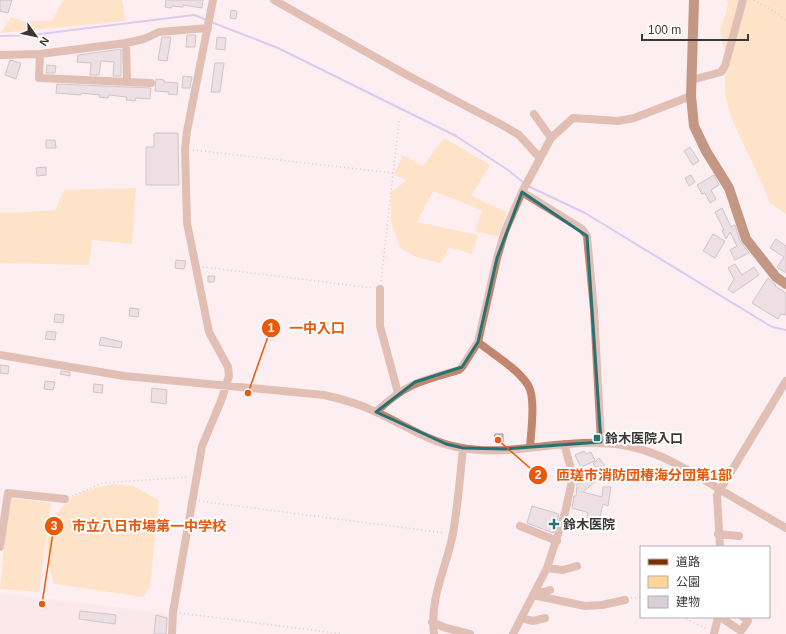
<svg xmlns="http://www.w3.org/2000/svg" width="786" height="634" font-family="Helvetica,'Noto Sans JP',sans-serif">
	<rect width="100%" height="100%" fill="#fdeff1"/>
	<!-- built -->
	<path fill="#f7e0e3" d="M0,593L169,614L167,634H0Z"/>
	<!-- green -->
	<path fill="#ffd698" d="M63,0H122L126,21L1,33L11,17L23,21H52Z
		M727,0H786V214L770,203L754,166L731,118L725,93V52L720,30L728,5Z
		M444,138L490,165L471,196L507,212L498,237L475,231L482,210L433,191L417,222L478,235L472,254L449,247L441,263L416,257L400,248L391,222V192L407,180L394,175L403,155L423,166Z
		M136,188L132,244L92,240L89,265L0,263V212L15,213L55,210L64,190Z
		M113,484L133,486L159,500L150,587L143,597L54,584C44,552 42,522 72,498C82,490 100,487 113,484Z
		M9,498L51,503L39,592L0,589Z"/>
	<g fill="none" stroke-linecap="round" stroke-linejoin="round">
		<!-- stream -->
		<path stroke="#b99cef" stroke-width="2" d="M211,22L278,48L456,136L508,170L524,183
			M0,36L32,35L194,15L207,20
			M528,186L585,213L772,327L786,330"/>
	</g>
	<!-- building -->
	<path fill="#d9cfd7" stroke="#9a9097" d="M0,0H12L8,13L0,11Z
		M166,0H203L202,8L183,5V7L172,6L171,8L165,7Z
		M231,10L237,11L236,19L230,18Z
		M187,35H196L195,47H186Z
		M162,37H171L167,61L158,60Z
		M217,37L226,38L225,50L216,49Z
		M121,49V76H113L114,62L101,61L99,75H90L91,63L77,62L78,55Z
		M10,60L21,63L16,79L5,75Z
		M215,63H224L220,92H211Z
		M47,65L56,66L55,73H46Z
		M183,76L192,77L190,88H182Z
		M156,79L164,80V82L178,83L177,95L168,94L169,92L155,91Z
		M57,84L151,88L150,99L136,98L135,101L126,100L127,97L109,95L108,98L99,97L100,95L81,93V95L56,93Z
		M155,133H178L179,185H146V147H154V134Z
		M46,140H55L56,148H46Z
		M690,147L699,161L693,165L684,151Z
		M46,167V175L37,176L36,168Z
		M691,175L695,182L689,186L685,178Z
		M714,175L719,185L711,190L716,199L710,203L705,193L702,194L697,185Z
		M722,208L731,227L735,225L740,241L749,253L735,260L730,250L737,246L730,232L726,239L722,230H724L715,212Z
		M713,234L725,241L715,258L703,251Z
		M776,239L786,246V273L777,267L784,257L770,248Z
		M176,260L186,261L184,269L175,268Z
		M735,264L742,275L754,267L759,275L733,293L728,289L734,279L728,268Z
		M208,276H215L214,282H208Z
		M768,278L776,285L775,286L786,293V315L781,314L778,319L752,303Z
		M130,308L139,309L138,317L129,316Z
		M55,314L64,315L63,323L54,322Z
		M47,331L56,332L55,340L45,339Z
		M101,337L122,342L121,348L99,345Z
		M0,365L9,366L8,374L0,373Z
		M61,371L70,372V376L60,374Z
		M45,381L55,382L53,390L44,389Z
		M94,384L103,385L102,393L93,392Z
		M152,388L167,390L166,404L151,402Z
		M495,434H503V442H494Z
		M584,451L586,454L591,452L595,461L581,467L575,455Z
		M599,458L608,470L603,475L593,464Z
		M578,477L596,481L583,492L602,497L603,487H611L608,506L603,504L599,520L587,517L588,513L586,512L572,508L574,496H576Z
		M532,506L559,514L553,533L527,523Z
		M80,611L116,615L115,624L79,619Z
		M156,615L167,618L166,634H154Z"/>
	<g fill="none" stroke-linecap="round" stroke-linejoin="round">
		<!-- path -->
		<path stroke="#aea3a5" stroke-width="1.5" stroke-dasharray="1 3" stroke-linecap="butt" d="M754,0L777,13L786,21
			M193,150L393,173
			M203,267L373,288
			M381,281L399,121
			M72,496L103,483L189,477
			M199,501L445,533
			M631,598L641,597
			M180,613L342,634
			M683,617L707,629"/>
		<!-- minor -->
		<path stroke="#c1866e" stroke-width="8" d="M274,0L407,75L504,126L519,135L540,158
			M126,43L127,81
			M40,54L39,78L151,83
			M0,55L40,54L126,43L144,39L159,32L208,28
			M692,80L721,72L725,66L743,0
			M534,114L551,138
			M522,192L582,229L587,236L594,310L601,442
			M380,289V326L398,393
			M478,342C494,355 517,368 528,385C536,398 531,432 530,447
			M0,355L124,376L324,395C342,399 360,404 376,412C405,425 430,443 462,448C508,456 555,441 601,443C649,444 681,466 721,490C742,503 764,515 786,528
			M376,412C405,384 422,380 459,370L462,367L478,342L497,258L505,231L522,192L551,138L573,118L618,121L634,118L691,96
			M520,526L557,541
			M718,534L739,536
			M0,547L8,493L65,499
			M720,547L717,495L786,381
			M547,568L563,570L577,566
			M536,590L543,592L550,590
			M533,595L585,606L602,605L625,600
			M720,617L741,631L748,621L743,617
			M521,618L533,621L545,618
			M432,622L446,628L470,634
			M172,634L173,612L202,446L221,401L229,376L228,367L209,332L187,223L185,149L187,131L213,0
			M434,634C429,598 447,567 453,533C458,505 460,477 463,448
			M513,634L547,568L565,513L573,476L564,444
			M714,634L718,617"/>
		<!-- major -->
		<path stroke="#7f2e00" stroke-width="10" d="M694,0L691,96L694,126L706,151L729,188L746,239L776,277L786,284"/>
	</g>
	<!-- marked area -->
	<path d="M0 0H786V634H0ZM522,192L587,236L601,442L505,449L463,448L446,444L376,412L415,382L462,367L478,342L497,258Z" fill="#fdeff1" fill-opacity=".55" fill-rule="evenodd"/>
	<path fill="none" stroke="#277273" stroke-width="3" stroke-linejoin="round" d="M522,192L587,236L601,442L505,449L463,448L446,444L376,412L415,382L462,367L478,342L497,258Z"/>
	<!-- markers -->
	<g fill="#277273" stroke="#fff" stroke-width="1.5">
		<rect x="593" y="434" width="8" height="8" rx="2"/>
		<path d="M552 518h4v4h4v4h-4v4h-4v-4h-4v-4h4z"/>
	</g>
	<g text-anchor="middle" stroke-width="4" stroke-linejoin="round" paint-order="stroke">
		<!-- poi labels -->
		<g font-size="13" font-weight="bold" fill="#3c3737" stroke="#fff" text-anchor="start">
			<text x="605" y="443">鈴木医院入口</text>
			<text x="563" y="529">鈴木医院</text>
		</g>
	</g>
	<!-- callouts -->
	<path fill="none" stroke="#e8590c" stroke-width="1.5" d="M248 393L271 328M498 440L538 475M42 604L54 526"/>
	<g fill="#e8590c" stroke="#fff" stroke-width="1.5">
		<circle cx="248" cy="393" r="4"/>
		<circle cx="498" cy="440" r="4"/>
		<circle cx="42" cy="604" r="4"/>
		<circle cx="271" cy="328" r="10"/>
		<circle cx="538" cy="475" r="10"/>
		<circle cx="54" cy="526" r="10"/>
	</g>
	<g font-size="12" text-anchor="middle" font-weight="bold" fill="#fff">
		<text x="271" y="332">1</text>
		<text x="538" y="479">2</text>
		<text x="54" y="530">3</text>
	</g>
	<g font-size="14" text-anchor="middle" font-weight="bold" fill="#e8590c" stroke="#fff" stroke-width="4" stroke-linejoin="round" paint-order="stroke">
		<text x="317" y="333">一中入口</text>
		<text x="644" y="480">匝瑳市消防団椿海分団第1部</text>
		<text x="149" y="531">市立八日市場第一中学校</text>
	</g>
	<!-- legend -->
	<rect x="640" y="546" width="130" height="72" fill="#ffffff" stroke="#b1afaf"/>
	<rect x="648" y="559" width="20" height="6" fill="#7f2e00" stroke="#b1afaf"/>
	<text x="676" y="566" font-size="12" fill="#3c3737">道路</text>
	<rect x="648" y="576" width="20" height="12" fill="#ffd698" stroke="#b1afaf"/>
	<text x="676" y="586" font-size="12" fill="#3c3737">公園</text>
	<rect x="648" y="596" width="20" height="12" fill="#d9cfd7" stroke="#b1afaf"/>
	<text x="676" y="606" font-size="12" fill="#3c3737">建物</text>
	<!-- north arrow -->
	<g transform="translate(36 36) rotate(123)" stroke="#ffffff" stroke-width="3" paint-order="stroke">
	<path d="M0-3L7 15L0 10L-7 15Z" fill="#3c3737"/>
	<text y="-6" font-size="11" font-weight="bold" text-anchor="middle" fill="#3c3737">N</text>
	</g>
	<!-- scale -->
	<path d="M642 34v6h106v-6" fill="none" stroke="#3c3737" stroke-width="2"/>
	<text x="648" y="34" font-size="12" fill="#3c3737" stroke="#ffffff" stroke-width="3" paint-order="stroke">100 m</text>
</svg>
